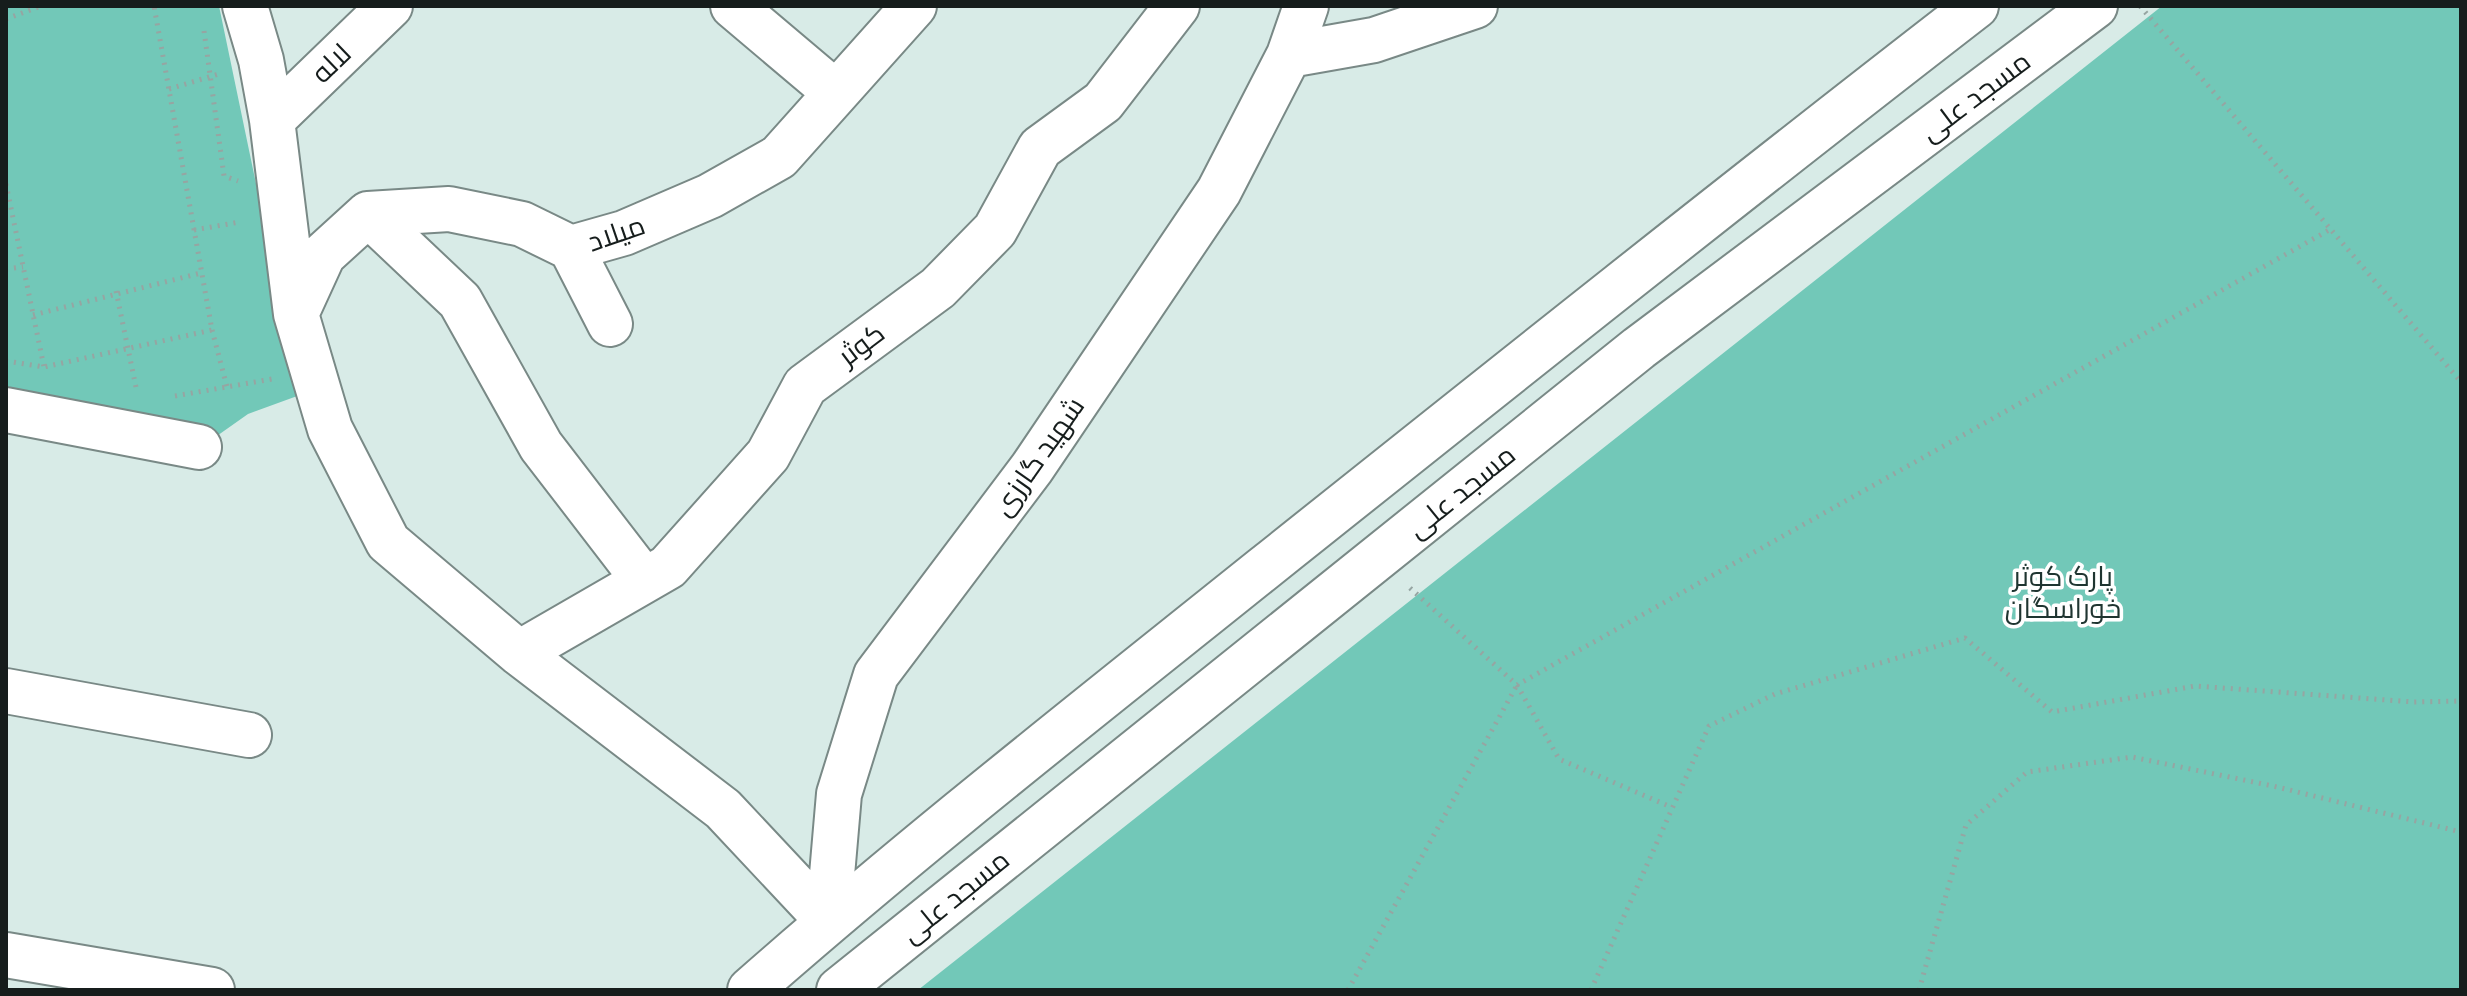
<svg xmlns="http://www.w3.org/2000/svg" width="2467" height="996" font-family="Commissioner,Cairo,sans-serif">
	<rect width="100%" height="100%" fill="#d8ebe7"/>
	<!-- green -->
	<path fill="#72c8b8" d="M6,6H219L300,395L248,414L214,438L6,399Z
		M2162,6H2461V990H918Z"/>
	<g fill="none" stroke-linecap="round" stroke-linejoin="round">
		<!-- minor casing -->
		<g stroke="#798986" stroke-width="48">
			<path id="minor" d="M245,6L261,60L272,120L296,314L330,429L388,542L519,653L723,809L828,921
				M733,6L836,93
				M1289,55L1374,40L1475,6
				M272,120L390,6
				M368,214L460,301L541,446L644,580
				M571,248L610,324
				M296,314L323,255L368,214L449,209L522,224L571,248L624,233L710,196L779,157L914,6
				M6,410L199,447
				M519,653L668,567L768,455L805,386L938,288L995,230L1040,148L1103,102L1177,6
				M6,691L249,735
				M828,921L839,794L876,675L1032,468L1219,191L1289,55L1306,6
				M6,955L212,990"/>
		</g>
		<!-- major casing -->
		<g stroke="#798986" stroke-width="48">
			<path id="major" d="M750,990C916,844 1091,707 1263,569C1500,380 1737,191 1976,6
				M839,990L1639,348L2095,6"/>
		</g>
		<!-- path -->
		<path stroke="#96a5a2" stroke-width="5" stroke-dasharray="2 6" stroke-linecap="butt" d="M2140,6L2461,382
			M6,19L41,6
			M204,31L224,176L238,181
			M169,89L222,73
			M6,184L44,367
			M194,230L240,222
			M6,269L23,267
			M116,291L137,392
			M33,315L201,273
			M212,330L227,387
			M6,361L44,367L212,330L154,6
			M175,396L272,379
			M1410,588L1517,685L2331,229
			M1517,685L1559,759L1671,807
			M1348,990L1517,685
			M1591,990L1709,726L1775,694L1965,638L2052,712L2195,686L2414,702L2461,701
			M1919,990L1966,825L2027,772L2132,757L2273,786L2461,832"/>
		<!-- minor -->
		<use href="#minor" stroke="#fff" stroke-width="44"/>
		<!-- major -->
		<use href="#major" stroke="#fff" stroke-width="44"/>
	</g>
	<g text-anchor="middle" stroke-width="7" stroke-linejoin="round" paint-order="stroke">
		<!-- street labels -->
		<g font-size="28" fill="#161d1c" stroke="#fff">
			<text transform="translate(331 63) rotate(-44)" y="10">لاله</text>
			<text transform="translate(1975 96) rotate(-37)" y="10">مسجد علی</text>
			<text transform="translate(616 233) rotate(-19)" y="10">میلاد</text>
			<text transform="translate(861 344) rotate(-37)" y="10">کوثر</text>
			<text transform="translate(1038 456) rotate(-55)" y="10">شهید گارزی</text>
			<text transform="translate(1461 491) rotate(-39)" y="10">مسجد علی</text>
			<text transform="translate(955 896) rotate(-39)" y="10">مسجد علی</text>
		</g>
		<!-- park labels -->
		<g font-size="28" fill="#1f3531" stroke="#fff">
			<text x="2063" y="586">پارک کوثر<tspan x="2063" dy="32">خوراسگان</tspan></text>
		</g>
	</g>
	<!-- border -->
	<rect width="2467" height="996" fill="none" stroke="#161d1c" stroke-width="16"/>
</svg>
